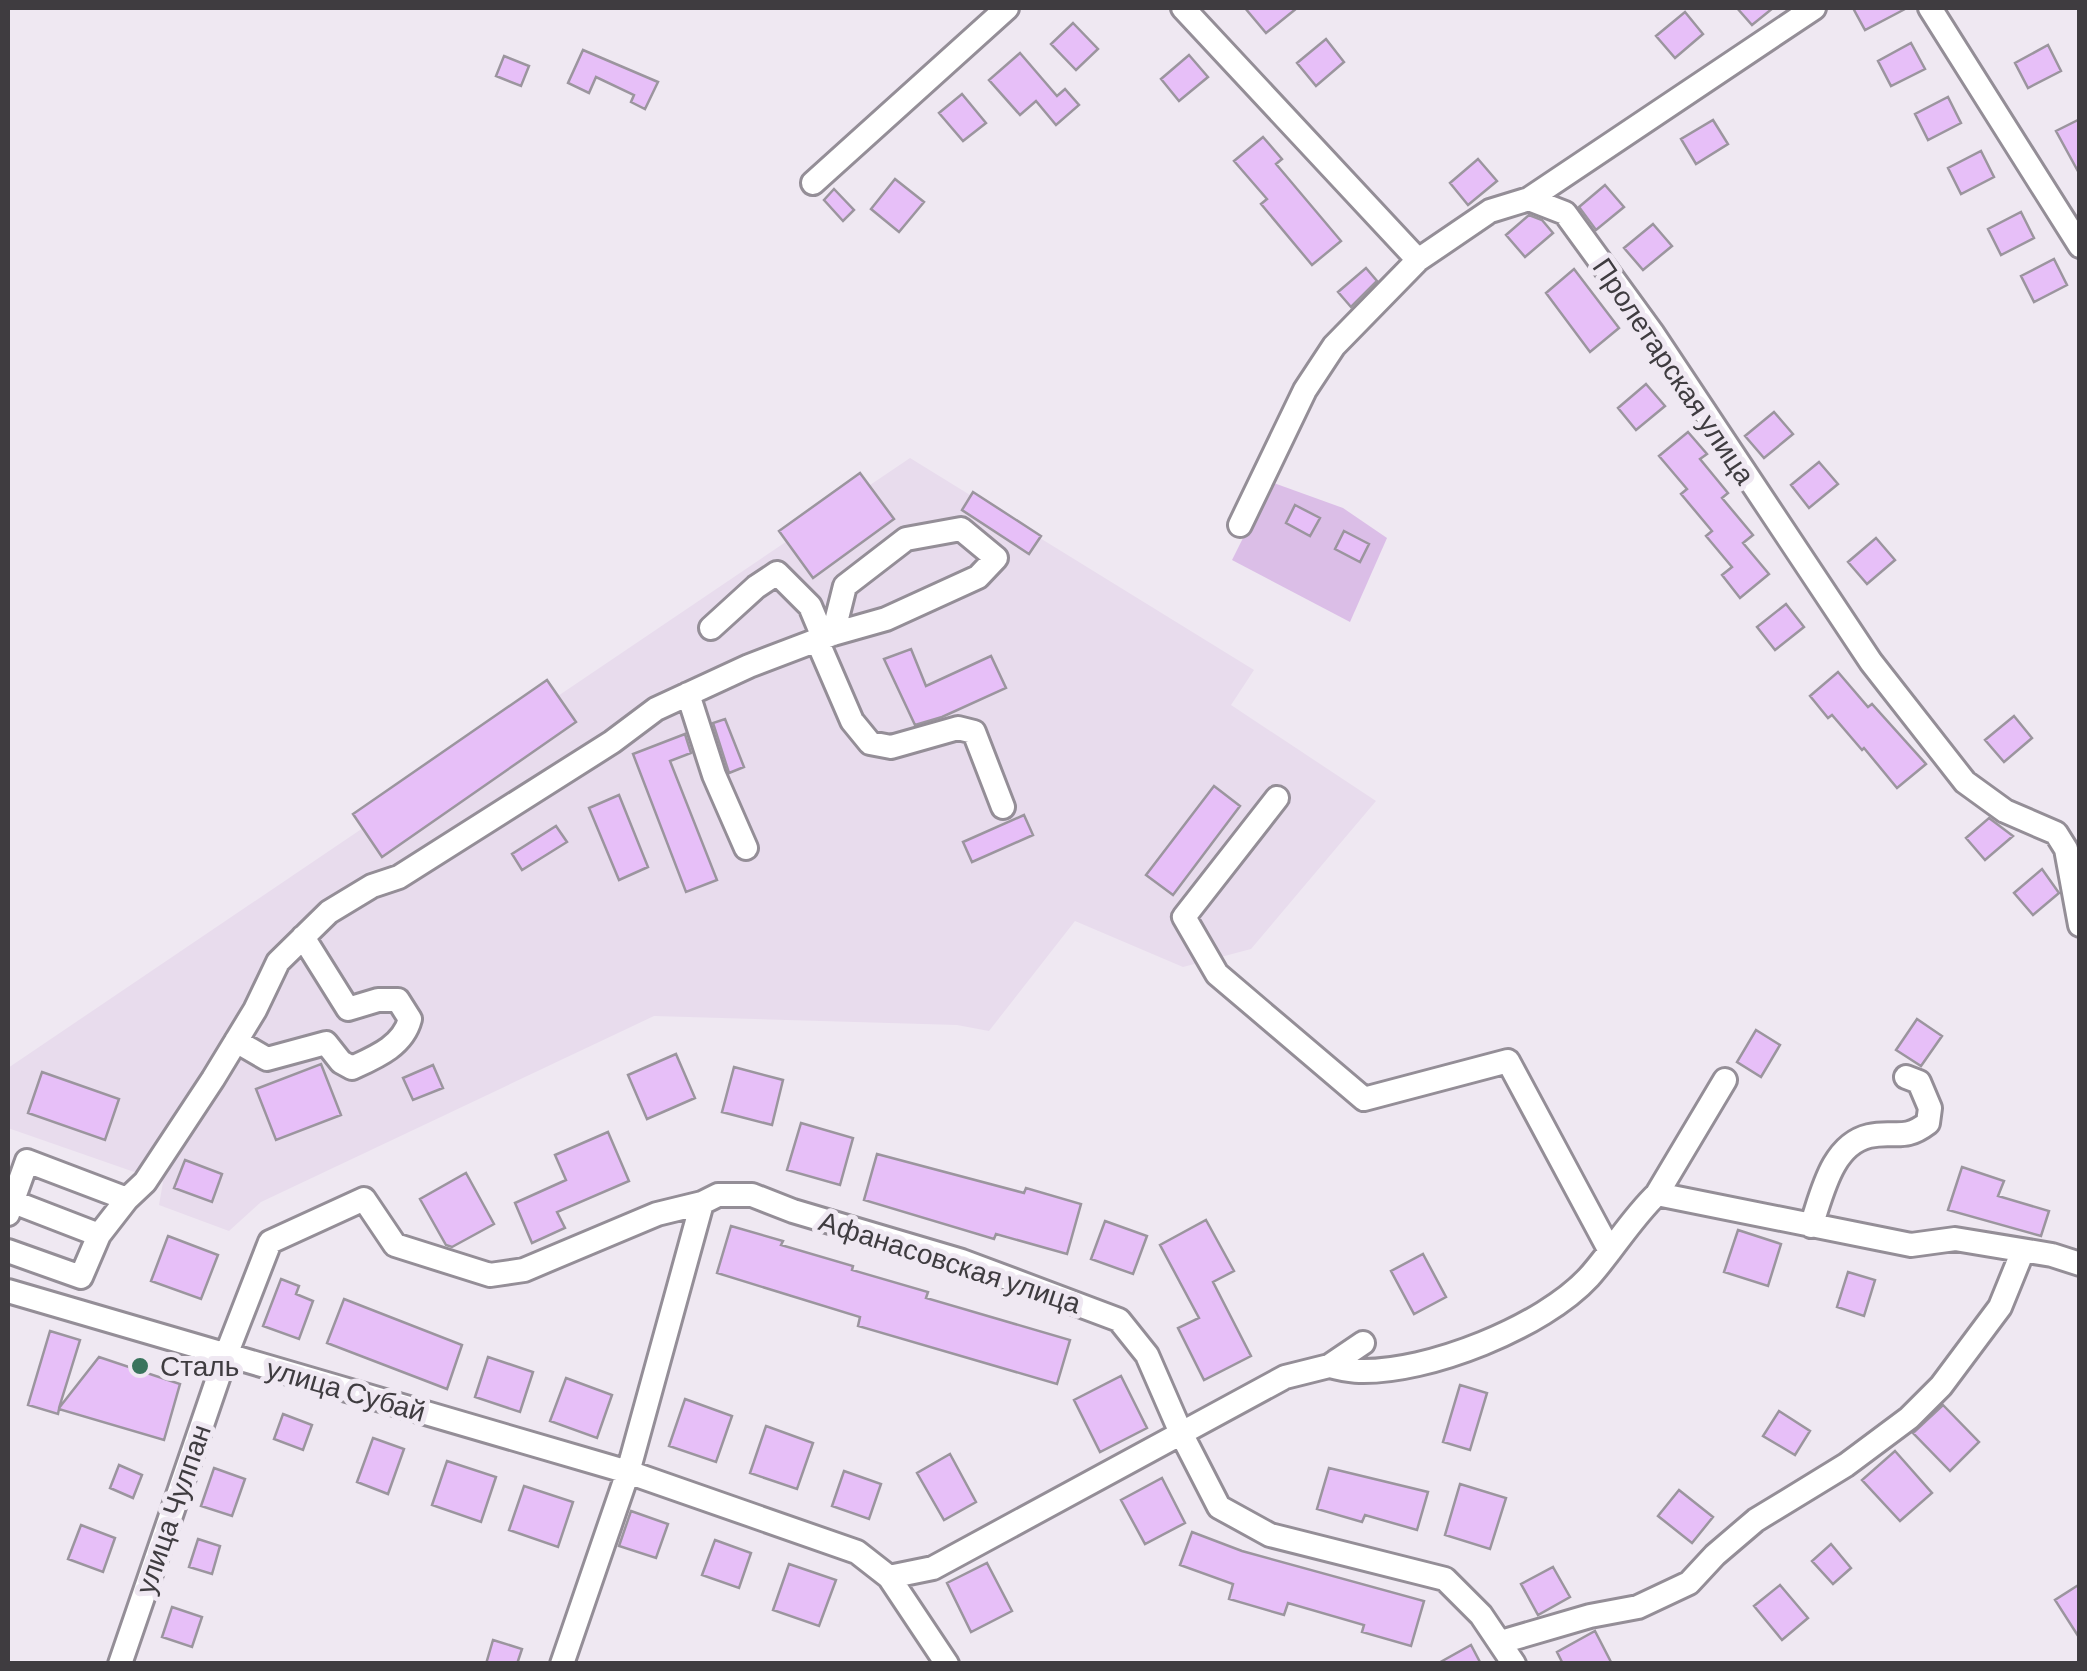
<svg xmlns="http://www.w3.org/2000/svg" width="2087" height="1671" font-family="Barlow,sans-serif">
	<rect width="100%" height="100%" fill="#efe8f2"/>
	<!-- built -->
	<path fill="#e8dced" d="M910,458L1254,670L1231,705L1376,801L1251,949L1183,967L1075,921L989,1031L957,1025L654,1016L261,1202L229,1231L159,1205L163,1182L8,1128V1068Z"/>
	<!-- green -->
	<path fill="#dbbee7" d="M1271,482L1343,508L1387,538L1350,622L1232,560Z"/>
	<!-- building -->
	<path fill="#e7bff8" stroke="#9b959e" stroke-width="2.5" d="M1245,8H1297L1266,33Z
		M1737,8H1773L1752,25Z
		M1853,8H1907L1865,30Z
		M1685,12L1703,34L1675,58L1656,36Z
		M1073,23L1098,49L1076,70L1051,44Z
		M1326,39L1344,62L1316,86L1297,63Z
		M1911,43L1925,69L1891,86L1878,61Z
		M2048,45L2061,71L2028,88L2015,63Z
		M583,50L658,82L645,109L631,102L634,95L596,77L589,93L568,83Z
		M1020,53L1057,96L1065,89L1079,105L1056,125L1036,101L1020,115L989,80Z
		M1189,55L1208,77L1179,101L1161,79Z
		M504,56L529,66L521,86L496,76Z
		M962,94L986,123L963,141L939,113Z
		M1948,97L1961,123L1928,140L1915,114Z
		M2080,119V175L2056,131Z
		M1713,120L1728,144L1696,164L1681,139Z
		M1263,137L1282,159L1276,164L1341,241L1312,265L1261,204L1267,199L1234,161Z
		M1981,151L1994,177L1961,194L1948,168Z
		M1478,159L1497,181L1468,205L1450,183Z
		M895,179L924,202L899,232L871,209Z
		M1605,185L1624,207L1596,230L1579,207Z
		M834,189L854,210L843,221L824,200Z
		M2021,212L2034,238L2001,255L1988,229Z
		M1529,215L1542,220L1553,233L1525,257L1506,235Z
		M1653,224L1672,246L1643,270L1624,248Z
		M2054,259L2067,285L2034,302L2021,276Z
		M1366,268L1377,281L1351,307L1338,292Z
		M1574,269L1619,328L1590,352L1546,293Z
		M1646,384L1665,406L1636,430L1618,408Z
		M1774,412L1793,434L1764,458L1745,436Z
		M1688,432L1707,454L1700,459L1728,493L1722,498L1753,535L1743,543L1769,574L1740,598L1722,575L1732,567L1706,536L1712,531L1681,494L1687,489L1659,456Z
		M1819,462L1838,484L1809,508L1791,485Z
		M860,473L894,519L813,578L779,531Z
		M973,492L1041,536L1029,554L962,510Z
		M1295,505L1320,518L1310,536L1286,523Z
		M1344,531L1369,544L1360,562L1335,549Z
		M1876,538L1895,560L1867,584L1848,562Z
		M1786,604L1804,627L1775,650L1757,627Z
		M911,649L926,686L991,656L1006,688L942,717L915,725L884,659Z
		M1838,672L1868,707L1872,704L1926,764L1897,788L1864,748L1862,750L1832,715L1828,718L1810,696Z
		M547,680L576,722L382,857L353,814Z
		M2014,716L2032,738L2004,762L1985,740Z
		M725,719L744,767L729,773L713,723Z
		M685,734L691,753L670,761L717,880L686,892L633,754Z
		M1214,786L1240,806L1173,895L1146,875Z
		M619,795L648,867L619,880L589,808Z
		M1024,815L1033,835L972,862L963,842Z
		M1989,818L2013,836L1985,860L1966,838Z
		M556,826L567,842L522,870L512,854Z
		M2042,869L2059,893L2033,915L2014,893Z
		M1917,1019L1942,1036L1921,1066L1896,1050Z
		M1756,1030L1780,1045L1761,1077L1737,1062Z
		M676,1054L695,1098L647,1119L628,1075Z
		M321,1064L341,1115L276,1140L256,1089Z
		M433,1065L443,1088L413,1100L403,1078Z
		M734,1067L783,1080L772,1125L722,1112Z
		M42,1072L119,1099L105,1140L28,1113Z
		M801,1123L853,1138L840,1185L787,1170Z
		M608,1132L629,1181L557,1212L565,1228L532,1243L515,1203L566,1180L555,1155Z
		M877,1154L1024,1193L1026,1188L1081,1204L1067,1254L996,1234L994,1239L864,1200Z
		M185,1160L222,1174L212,1202L174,1188Z
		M1962,1167L2004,1181L1998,1196L2049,1211L2041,1236L1948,1210Z
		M466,1173L494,1224L452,1247L446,1245L420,1199Z
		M1206,1220L1234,1271L1213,1282L1251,1356L1204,1380L1178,1328L1199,1318L1160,1245Z
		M1105,1221L1147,1236L1133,1274L1091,1259Z
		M731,1226L783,1241L781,1245L853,1266L852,1270L928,1292L926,1298L1070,1340L1057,1384L858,1326L860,1317L717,1273Z
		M1738,1230L1781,1244L1768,1286L1724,1272Z
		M168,1236L218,1255L201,1299L151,1281Z
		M1423,1254L1446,1297L1414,1314L1391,1271Z
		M1848,1272L1875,1280L1864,1316L1837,1307Z
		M281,1279L299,1286L296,1294L313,1301L299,1339L263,1326Z
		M344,1299L462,1345L447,1389L327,1343Z
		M50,1331L80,1340L59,1408L99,1357L180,1384L164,1440L59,1409L58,1414L28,1405Z
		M488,1357L533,1372L520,1412L475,1397Z
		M1121,1376L1147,1428L1100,1452L1074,1400Z
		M566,1378L612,1395L597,1438L550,1421Z
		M1460,1385L1487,1393L1470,1450L1443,1442Z
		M685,1399L732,1416L716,1462L669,1446Z
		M1943,1405L1979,1442L1950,1471L1913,1433Z
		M1779,1411L1810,1431L1795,1455L1763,1436Z
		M283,1414L312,1425L303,1450L274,1439Z
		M766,1426L813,1443L797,1489L750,1473Z
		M373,1438L404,1449L388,1494L357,1482Z
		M1895,1451L1932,1493L1900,1521L1862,1480Z
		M950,1454L976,1502L944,1520L917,1473Z
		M447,1461L496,1477L481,1522L432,1505Z
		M119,1465L142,1475L133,1498L110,1488Z
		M214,1468L245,1479L232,1516L201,1506Z
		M1329,1468L1428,1492L1417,1530L1365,1515L1362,1522L1317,1509Z
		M844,1471L881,1484L869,1519L832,1506Z
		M1162,1478L1185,1523L1145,1544L1121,1500Z
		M1460,1484L1506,1498L1490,1549L1445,1535Z
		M524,1486L573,1502L558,1547L509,1530Z
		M1679,1490L1713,1517L1692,1543L1658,1516Z
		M631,1511L668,1524L656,1558L619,1546Z
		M81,1525L115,1538L103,1572L68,1559Z
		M1192,1532L1242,1551L1424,1601L1411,1646L1362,1632L1364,1625L1288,1603L1284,1615L1229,1599L1233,1584L1180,1565Z
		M198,1539L220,1546L212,1574L189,1567Z
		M715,1540L751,1553L739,1588L702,1575Z
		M1831,1544L1851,1568L1833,1584L1812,1561Z
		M987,1563L1012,1611L971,1632L947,1583Z
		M789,1564L836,1580L819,1626L773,1610Z
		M1553,1567L1570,1597L1538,1615L1521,1584Z
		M2080,1584V1639L2055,1600Z
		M1780,1585L1808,1618L1782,1640L1754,1606Z
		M172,1607L202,1617L192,1647L162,1637Z
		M1595,1631L1612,1664H1563L1557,1652Z
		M493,1640L522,1649L517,1664H486Z
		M1471,1645L1481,1664H1437Z"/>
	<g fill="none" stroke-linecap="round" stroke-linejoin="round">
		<!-- minor casing -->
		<g stroke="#948e97" stroke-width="28">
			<path id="minor" d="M1183,8L1418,260L1490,211L1529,199L1565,213L1653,334L1871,662L1965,782L2005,811L2056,833L2066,849L2080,925
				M1930,8L2080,246
				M813,183L1007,8
				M1529,199L1814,8
				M1240,525L1305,390L1334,346L1418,260
				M711,628L756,587L777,573L810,606L823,637
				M817,640L852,721L870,743L891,747L958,728L974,732L1003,807
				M688,694L714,775L746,848
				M1277,798L1184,917L1217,974L1364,1099L1508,1061L1610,1251
				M236,1041L267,1059L326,1043L341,1062L352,1068C376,1057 403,1046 410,1019L398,1000H378L348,1009L303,937
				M1725,1080L1657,1194L1911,1245L1955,1239L2052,1255L2080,1264
				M127,1199L145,1182L213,1079L255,1010L278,962L329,912L372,886L399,877L612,742L656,709L749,666L833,634L886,619L978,577L996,558L961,529L906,539L845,586L833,634
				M11,1201L99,1235
				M702,1203L718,1195H752L793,1211L962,1261L1119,1320L1147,1355L1181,1433L1219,1507L1270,1535L1445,1579L1481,1615L1514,1664
				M8,1214L27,1161L127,1199L99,1235L81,1277L8,1251
				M1811,1226C1822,1195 1831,1145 1869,1136C1895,1130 1903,1142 1928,1123L1930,1108L1919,1082L1906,1077
				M8,1291L628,1472L857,1552L889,1577L947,1664
				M1329,1366C1339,1368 1350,1371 1359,1371C1428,1373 1543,1327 1589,1277C1613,1250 1631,1219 1657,1194
				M889,1577L933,1568L1285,1377L1329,1366L1363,1343
				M1501,1642L1590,1616L1638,1607L1689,1583L1715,1555L1756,1520L1846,1465L1909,1418L1941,1386L2000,1307L2022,1253
				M120,1664L226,1355L270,1242L364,1199L395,1245L490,1275L524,1270L657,1214L702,1203L628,1472L562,1664"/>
		</g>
		<!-- minor -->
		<use href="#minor" stroke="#fff" stroke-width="22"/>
	</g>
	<!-- markers -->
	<circle fill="#3a745d" stroke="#efe8f2" stroke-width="4" cx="140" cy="1366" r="10"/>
	<g text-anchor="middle" stroke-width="10" stroke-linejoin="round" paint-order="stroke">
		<!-- street labels -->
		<g font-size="28" fill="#3f3c40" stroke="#efe8f2">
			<text transform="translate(1674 371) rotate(56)" y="10">Пролетарская улица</text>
			<text transform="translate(950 1262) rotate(18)" y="10">Афанасовская улица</text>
			<text transform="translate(346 1390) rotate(16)" y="10">улица Субай</text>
			<text transform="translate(173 1509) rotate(-71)" y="10">улица Чулпан</text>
		</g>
		<!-- poi labels -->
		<g font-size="28" fill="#3f3c40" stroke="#efe8f2" text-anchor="start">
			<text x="160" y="1376">Сталь</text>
		</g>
	</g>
	<!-- border -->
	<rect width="2087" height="1671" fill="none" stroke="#3f3c40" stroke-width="20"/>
</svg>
